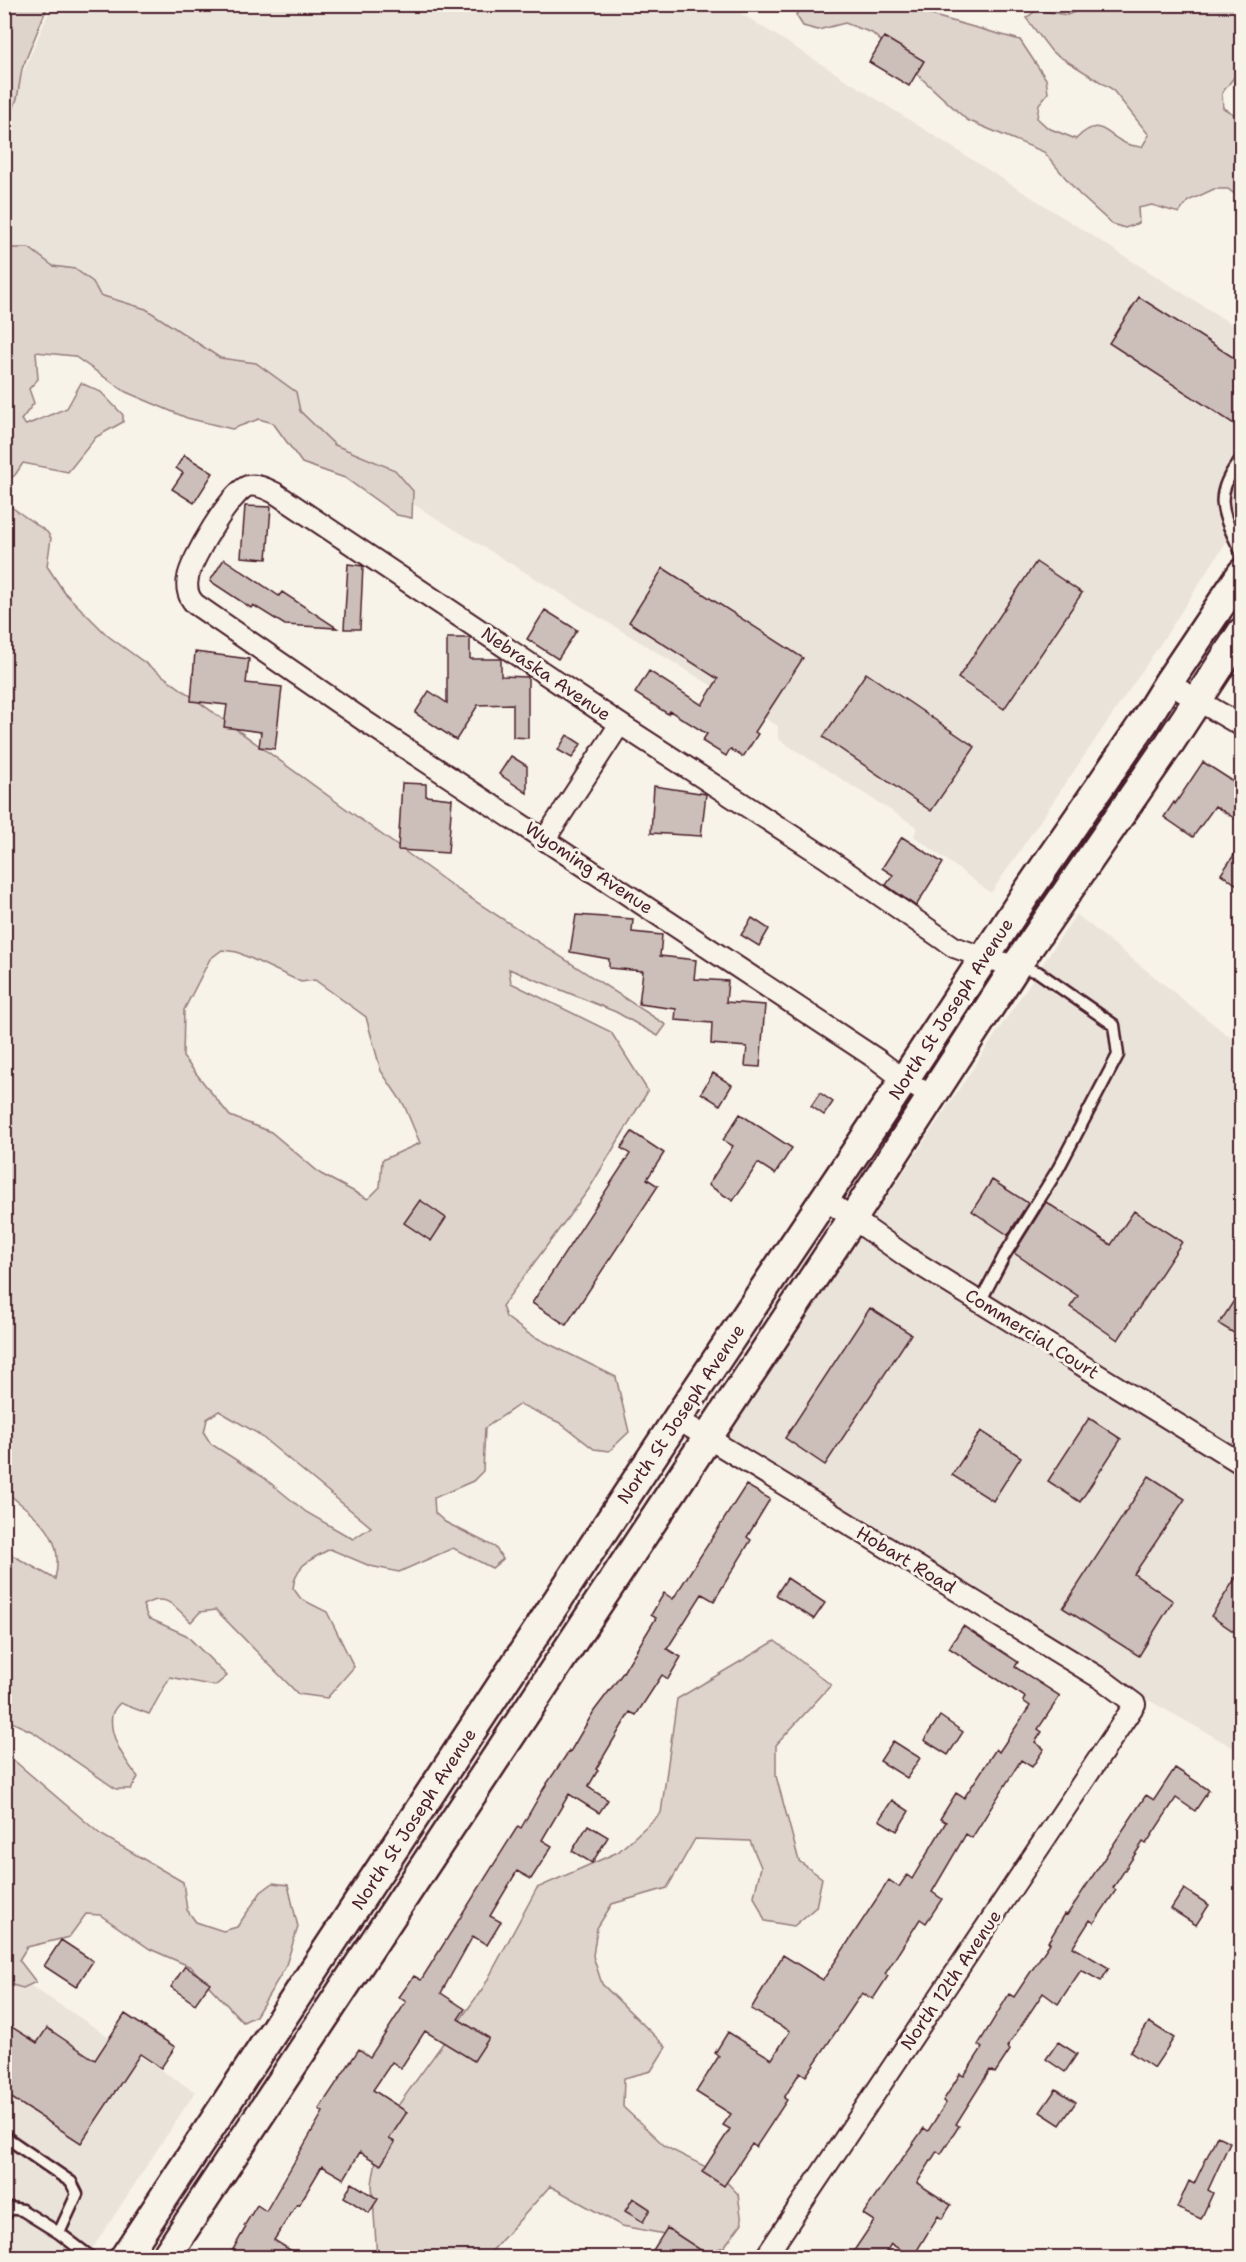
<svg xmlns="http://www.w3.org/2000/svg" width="1246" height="2262" font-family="'Shantell Sans',sans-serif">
	<rect width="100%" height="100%" fill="#f7f3e8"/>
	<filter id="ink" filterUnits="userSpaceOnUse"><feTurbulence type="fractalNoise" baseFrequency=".0167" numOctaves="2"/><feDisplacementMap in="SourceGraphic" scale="12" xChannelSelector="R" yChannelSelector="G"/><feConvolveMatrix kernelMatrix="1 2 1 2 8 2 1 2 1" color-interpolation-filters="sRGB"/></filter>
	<g filter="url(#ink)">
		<!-- built -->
		<path fill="#eae3da" d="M52,5H728L1241,330V519L1159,646L991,893L914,836L917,827L778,739V726L5,256L4,130L7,110Z
			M1076,914L1241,1046V1752L714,1456Z
			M4,1983L23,1988L29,1985L195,2092L87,2257H5Z"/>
		<!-- green -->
		<path fill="#ded4cc" stroke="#947a7c" stroke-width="1.5" fill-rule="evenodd" d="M5,4L48,5L22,69L17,99L5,127Z
			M802,5H915L934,16L1020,40L1046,79L1048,93L1039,104L1037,118L1048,128L1076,139C1100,115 1104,134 1127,144C1132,146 1137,146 1142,147L1149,135L1112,89L1052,52L1026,18L1037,10L1067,15L1092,5H1241V68L1222,93L1223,108L1235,115L1241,114V199L1228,189H1214L1188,201L1179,213L1152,205L1138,208L1139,223L1125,228L1112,224L1079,194L1044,152L967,120L872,33L845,23L818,30L803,26L796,15Z
			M5,248H29L53,266L75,269L93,282L100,295L146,309L220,358L256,363L296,392L300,411L335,445L395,470L413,491L412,518L397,515L345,478L302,463L273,423L259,419L232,429L187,418L126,392L74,356L36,352L38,379L29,389L34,403L21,420L26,425L67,408L81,383L101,392L123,415V422L96,437L68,472L23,463L15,475L5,483Z
			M4,502L47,532L51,538L47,566L64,592L108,636L458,890L666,1025L658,1036L616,1012L509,969L511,983L611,1032L648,1091L589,1189L502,1306L506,1317L529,1334L616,1377L629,1432L609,1451L594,1449L560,1423L520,1404L485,1428L483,1471L473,1481L434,1498L435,1513L445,1522L495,1547L503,1559L492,1568L453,1548L399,1572L370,1566L330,1549C310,1560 296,1564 293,1588L301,1599L327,1612L354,1667L327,1698L298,1694L216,1610L200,1612L191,1622C174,1606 167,1592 143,1605L148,1618L186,1635L227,1676L215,1686L170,1677L149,1714L120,1703C117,1706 113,1711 112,1715C108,1737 126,1762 138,1777L131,1789H116L33,1732L5,1719V1551L55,1579C66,1533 35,1517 4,1490ZM222,950L237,952L301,982L315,980L366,1017L381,1071L404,1105L420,1143L382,1160L380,1187L368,1199L321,1174L271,1132L230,1116L183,1057L184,1010L210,959ZM219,1411L257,1433L371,1527L353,1539L306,1512L263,1477L211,1444L204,1433L207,1419Z
			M775,1641L831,1685L776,1745V1776L799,1861L822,1878L816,1907L794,1926L765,1921L754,1896L761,1867L750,1841L695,1839L667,1888L612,1904L597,1928L593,1956L602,1984L666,2047L651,2071L624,2078L623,2107L666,2147L718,2173L738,2194L742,2223L724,2247L696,2256L675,2236L622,2226L550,2186L492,2251L490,2257L377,2258L372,2184L381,2129L483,1988L537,1888L618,1852L661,1813L677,1699Z
			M4,1752L100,1834L183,1882L187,1910L196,1922L223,1931L237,1927L261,1892L273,1883L288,1885L298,1927L285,1968L256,2016L243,2022L191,1967L150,1949L100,1915L86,1914L69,1937L27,1947L19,1960L36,1982L23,1988L5,1983Z"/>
		<!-- building -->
		<path fill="#ccbfb9" stroke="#4a1f2b" stroke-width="1.5" d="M884,37L924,61L909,86L869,62Z
			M1139,297L1242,363V411L1234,424L1109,343Z
			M184,455L213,473L194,503L172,489L183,473L176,468Z
			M245,506L271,507L267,559L241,557Z
			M224,559L279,596L282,592L337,628L285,625L253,605L251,608L210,581Z
			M1036,562L1082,593L1004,709L958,678Z
			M348,564L363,566L360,629H344Z
			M663,568L803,658L755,732L758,734L743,757L730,749L726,756L702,741L707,734L670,711L668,714L635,693L649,671L702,705L718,679L629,622Z
			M545,610L577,630L558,659L527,639Z
			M447,638H470V659H501V676L528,677V738L513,737V704L478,705L456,740L415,713L429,691L447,703Z
			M195,652L249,659L246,683L282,687L275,749L259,747L261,732L224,727L227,705L191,701Z
			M866,673L975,747L931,811L823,737Z
			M567,735L581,744L572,758L558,750Z
			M511,756L527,766V793L499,774Z
			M1203,762L1242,787V823L1215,806L1193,837L1164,817L1174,802L1175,804Z
			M402,783L426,784V796L452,799L448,853L398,850Z
			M654,786L706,794L701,836L651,833Z
			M902,837L943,863L916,906L886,885L893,875L882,868Z
			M1242,843V888L1221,874Z
			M576,915L633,919L632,932L662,935L660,956L696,960L694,979L728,981L726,1002L765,1005L760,1067L745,1066L747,1047L711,1044L712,1023L675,1020L676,1009L639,1004L643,971L609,968V959L570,952Z
			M752,918L769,929L759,946L741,935Z
			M713,1073L732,1085L720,1105L701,1093Z
			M820,1093L833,1102L824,1115L811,1106Z
			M740,1114L792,1148L775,1174L758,1163L733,1201L708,1185L733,1146L723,1140Z
			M632,1132L664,1153L647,1179L658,1186L566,1325L532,1303L630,1154L621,1148Z
			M992,1180L1028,1203L1008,1235L972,1211Z
			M420,1200L446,1218L431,1241L404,1223Z
			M1046,1202L1111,1245L1134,1211L1182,1242L1118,1340L1070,1307L1078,1296L1014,1253Z
			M1242,1288V1338L1219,1324Z
			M870,1308L911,1334L825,1465L785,1438Z
			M1089,1418L1121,1439L1080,1502L1048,1481Z
			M981,1431L1021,1457L993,1501L952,1475Z
			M1149,1476L1185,1499L1134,1574L1173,1601L1139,1656L1063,1608Z
			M746,1485L770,1499L747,1537L751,1540L714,1601L702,1594L667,1649L681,1657L668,1679L662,1675L636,1715L630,1712L596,1769L598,1770L588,1787L608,1800L599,1813L569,1794L542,1840L552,1846L531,1879L517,1871L490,1916L501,1922L487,1945L473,1936L441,1993L465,2009L458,2019L489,2038L474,2061L425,2031L401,2068L392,2062L373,2090L407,2112L389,2139L395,2142L381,2165L360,2152L344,2179L322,2166L299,2205L297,2204L274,2240L303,2258H228L246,2227L244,2226L257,2205L266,2211L323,2112L319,2109L359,2049L370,2057L406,2002L399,1997L414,1976L421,1980L518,1826L521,1828L544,1788L569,1751L570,1752L594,1711L622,1674L656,1618L651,1615L664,1593L673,1599Z
			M1242,1568V1637L1211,1616Z
			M787,1578L825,1603L814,1619L776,1595Z
			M963,1626L1018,1662L1015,1667L1060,1696L1038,1729L1042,1732L1035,1742L1044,1749L1032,1767L1021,1760L972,1838L966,1834L932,1892L942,1899L926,1923L920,1919L885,1974L888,1976L873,1999L862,1993L806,2076L800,2072L784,2098L787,2100L756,2147L752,2144L724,2186L702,2172L730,2129L723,2125L731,2114L696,2092L719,2056L715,2053L728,2032L772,2059L790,2031L751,2009L783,1955L823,1980L889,1880L899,1887L907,1875L912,1879L946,1822L940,1819L956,1793L964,1798L996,1749L999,1752L1030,1706L1023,1701L1025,1697L949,1648Z
			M940,1716L963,1732L948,1755L924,1740Z
			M893,1741L920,1758L907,1778L880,1761Z
			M1175,1768L1209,1790L1195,1811L1176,1798L1146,1844L1143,1842L1113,1888L1116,1890L1094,1923L1090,1920L1073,1947L1109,1968L1101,1981L1081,1970L1058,2004L1043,1993L1007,2047L1010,2050L995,2073L990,2070L956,2124L959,2126L941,2154L937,2151L917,2183L951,2205L942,2219L938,2216L913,2257L891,2244L882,2258H849L874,2221L863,2214L924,2128L928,2131L946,2103L943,2101L960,2074L964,2076L982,2048L978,2045L1009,1994L1014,1997L1050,1943L1048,1942L1065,1914L1067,1915L1146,1795L1154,1800Z
			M892,1800L909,1811L897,1831L879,1820Z
			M588,1825L608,1837L592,1863L572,1851Z
			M1184,1889L1209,1905L1196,1925L1171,1909Z
			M61,1940L93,1961L76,1987L44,1966Z
			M185,1966L210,1983L195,2004L171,1987Z
			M125,2014L175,2047L161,2068L140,2054L81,2143L4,2093V2022L37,2043L47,2028L95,2060Z
			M1149,2022L1174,2038L1154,2068L1130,2052Z
			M1058,2042L1077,2054L1065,2072L1046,2059Z
			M1056,2089L1076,2102L1060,2125L1040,2112Z
			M1217,2136L1230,2142L1208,2190L1213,2193L1201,2219L1177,2208L1189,2181L1194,2184Z
			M352,2183L378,2199L369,2213L344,2197Z
			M633,2198L650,2209L643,2222L625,2211Z
			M667,2228L713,2258H648Z"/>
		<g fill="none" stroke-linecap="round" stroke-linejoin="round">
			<!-- service casing -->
			<g stroke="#4a1f2b" stroke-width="15">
				<path id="service" d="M1242,458C1210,497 1223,514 1242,554
					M980,1302L1004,1256L1058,1169L1118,1055L1114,1025L1038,972L1019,967
					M4,2136L71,2182L77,2194L59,2233L92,2258
					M4,2217L10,2208L22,2210L59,2233"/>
			</g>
			<!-- minor casing -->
			<g stroke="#4a1f2b" stroke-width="24">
				<path id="minor" d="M1168,683L1242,726
					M545,839L620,724
					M933,1097L904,1080L878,1060L366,722L195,604C188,597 186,587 188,578C190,561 232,490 248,486C258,484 267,489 275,493L620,724L825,857L954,947L985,958L1016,966
					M825,1199L907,1257L1242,1464
					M677,1419L1103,1680L1135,1704L765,2258"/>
			</g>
			<!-- secondary casing -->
			<g stroke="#4a1f2b" stroke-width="33">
				<path id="secondary" d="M124,2258L677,1419L904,1080L1022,900L1144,722L1168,683L1242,573
					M165,2258L853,1218L1016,966L1169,744L1242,632"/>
			</g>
			<!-- service -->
			<use href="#service" stroke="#f7f3e8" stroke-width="10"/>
			<!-- minor -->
			<use href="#minor" stroke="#f7f3e8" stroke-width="20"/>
			<!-- secondary -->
			<use href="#secondary" stroke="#f7f3e8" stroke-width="28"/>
		</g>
	</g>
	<g text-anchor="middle" stroke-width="6" stroke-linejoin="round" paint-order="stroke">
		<!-- street labels -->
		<g font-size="18" fill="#4a1f2b" stroke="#f7f3e8">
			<text transform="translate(546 674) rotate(34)" y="6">Nebraska Avenue</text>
			<text transform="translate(589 868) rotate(34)" y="6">Wyoming Avenue</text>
			<text transform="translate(951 1009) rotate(-57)" y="6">North St Joseph Avenue</text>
			<text transform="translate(1032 1334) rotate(32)" y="6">Commercial Court</text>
			<text transform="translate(681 1414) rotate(-56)" y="6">North St Joseph Avenue</text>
			<text transform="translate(906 1560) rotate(31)" y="6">Hobart Road</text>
			<text transform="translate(414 1819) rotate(-57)" y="6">North St Joseph Avenue</text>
			<text transform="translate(951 1980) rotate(-56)" y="6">North 12th Avenue</text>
		</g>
	</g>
	<!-- margin -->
	<rect width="1246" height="2262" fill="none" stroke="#f7f3e8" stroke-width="24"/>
	<rect x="12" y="12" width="1222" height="2238" fill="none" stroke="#4a1f2b" stroke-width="2" filter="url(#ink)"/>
</svg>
